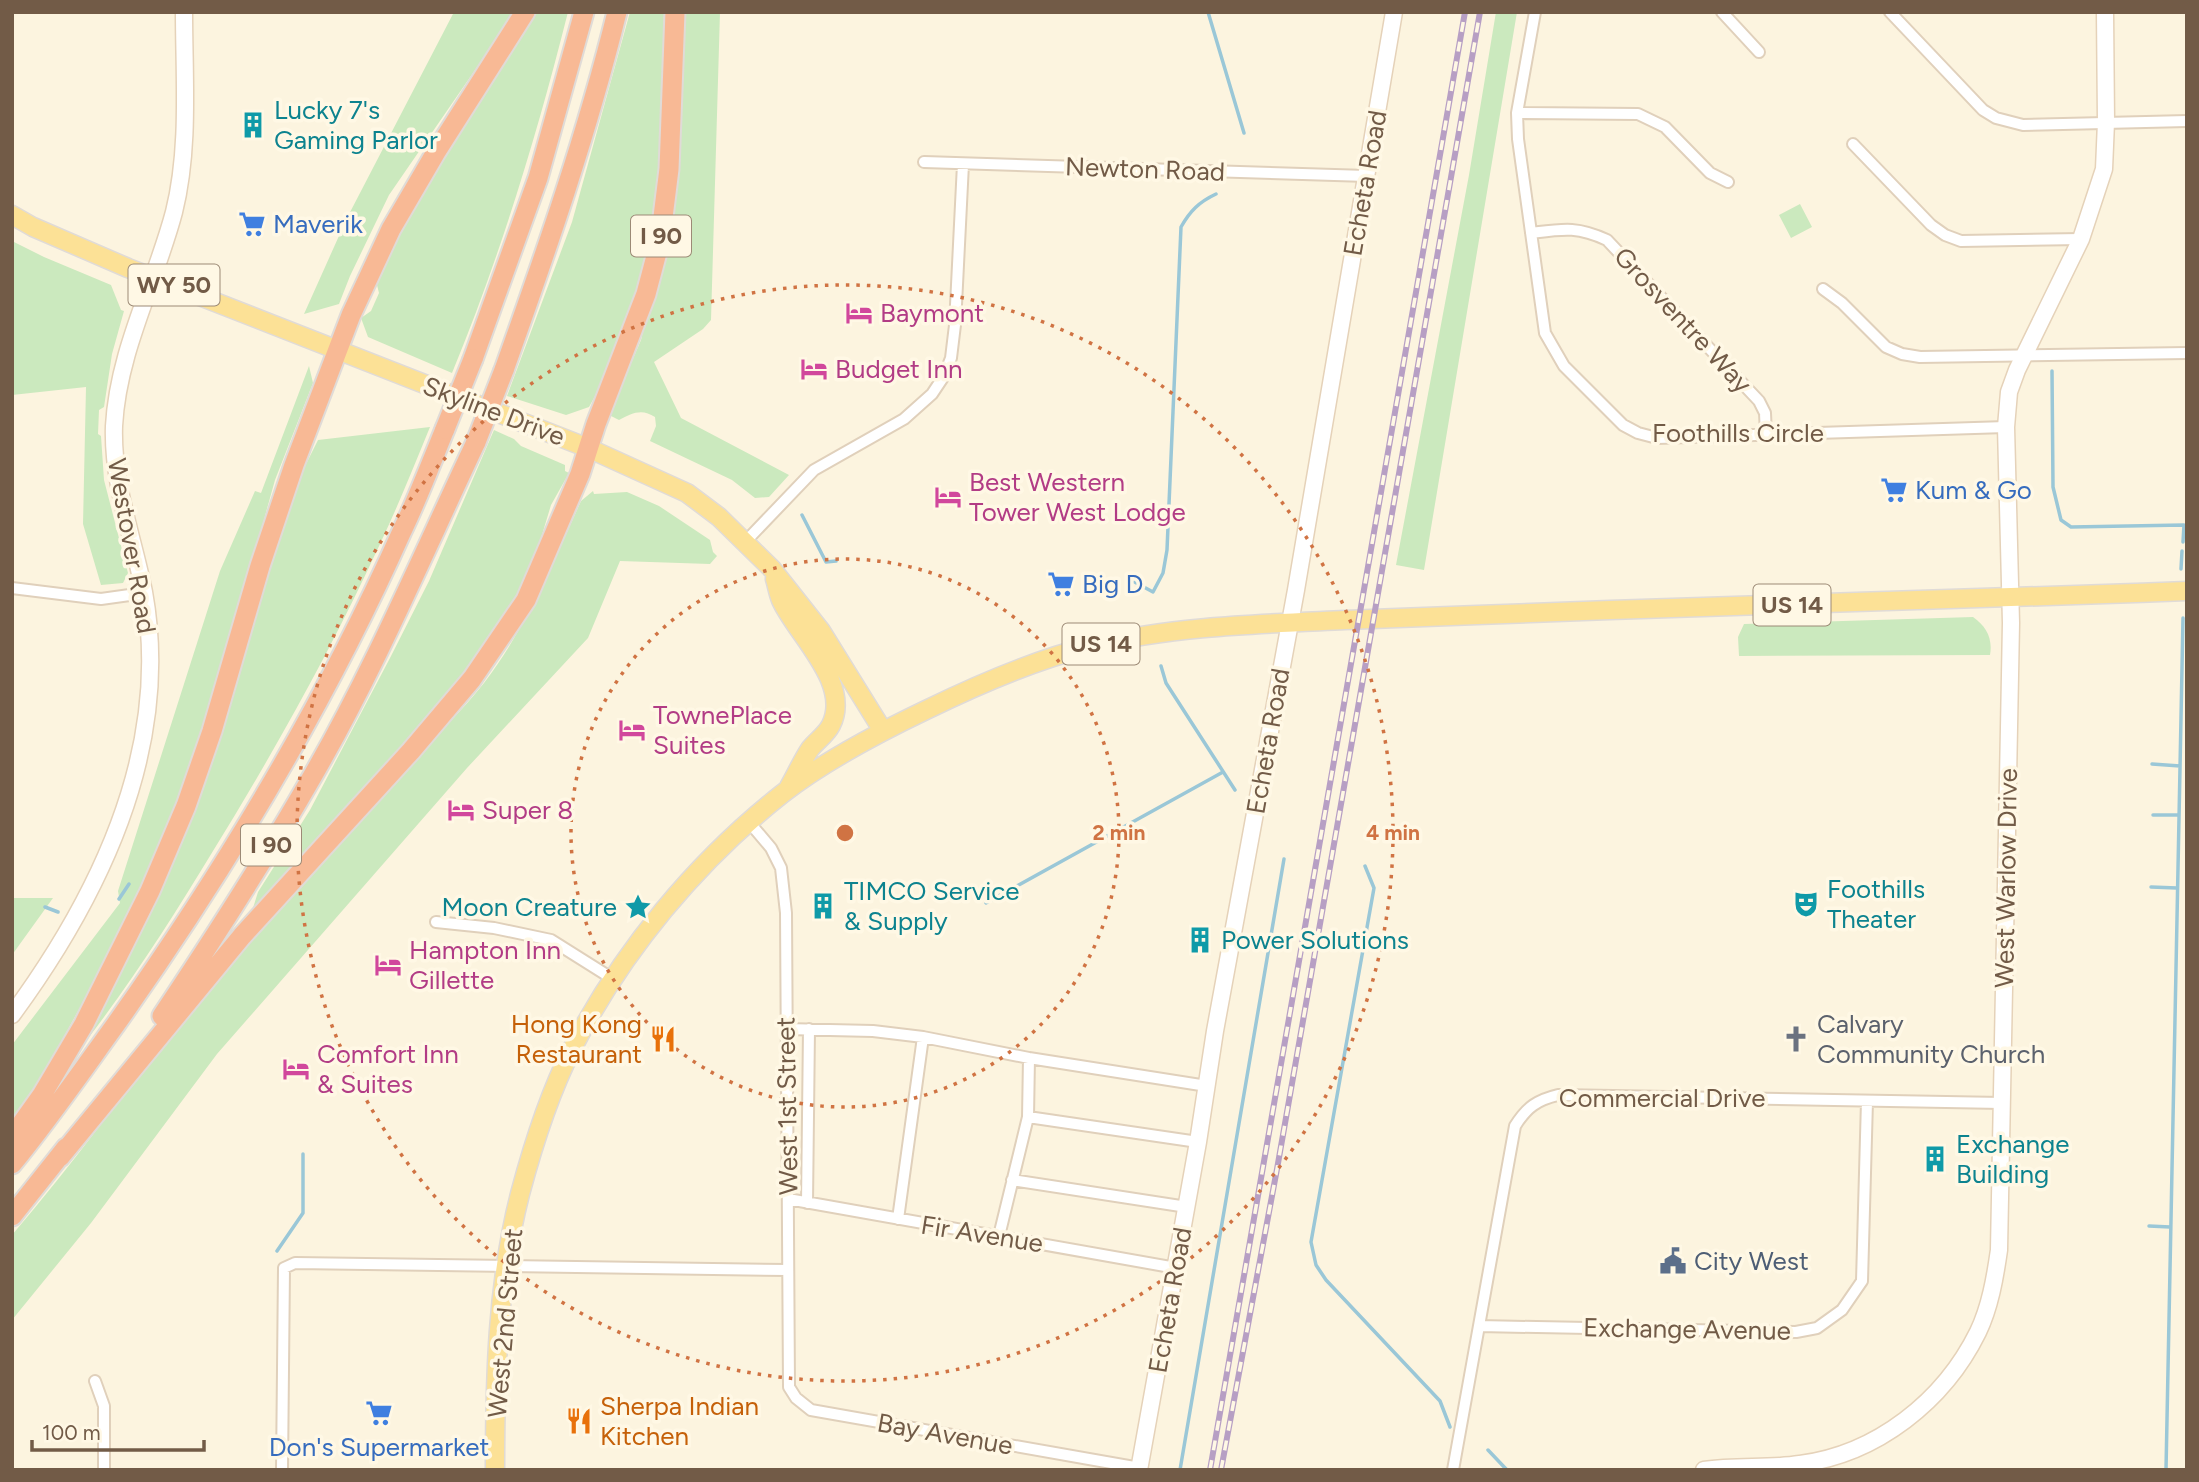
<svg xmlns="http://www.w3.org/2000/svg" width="2199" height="1482" font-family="Figtree,sans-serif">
	<rect width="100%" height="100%" fill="#fcf4df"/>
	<!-- green -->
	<path fill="#cbe9be" d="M454,12H515L389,195L350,276L339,304L304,314L347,218Z
		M533,12H568C537,135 500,257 452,373L368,337L361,318L371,311L379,293L376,281L392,245L419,196Z
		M630,12H664C662,73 663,134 657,194C650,261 623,349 589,407L566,415L507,396L572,222Z
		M679,12H720L711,320L703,329L654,362L681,418L789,475L769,497L755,498L732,480L650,441L656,426L655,417C642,408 632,413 619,420L609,415L641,340L665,241Z
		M1496,12H1517L1424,570L1396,565L1469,175Z
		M1800,204L1812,227L1791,238L1779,215Z
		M12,241L44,257L111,285L121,310L124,311L112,354L104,407L99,410L98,434L101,436L104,480L128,573L123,583L101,585L83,524L86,387L12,395Z
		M309,366L313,383L275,480L213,703L182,799L133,912L41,1078L12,1121V1045L120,903L118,891L220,571L255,491L261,493Z
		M430,427C414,466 398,506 380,544C331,650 274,752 213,851C168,925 121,999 66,1066L132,945L296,484L318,440Z
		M494,430L514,439L521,446L565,465V471L569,473L551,505L529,578L500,628L460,683L267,898L253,908L258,892L310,810L390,658L429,581Z
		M593,491L594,494L627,492L659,506L710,540L713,552L717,556L710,564L620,561L588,638L467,768L217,1054L91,1223L12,1320V1235C93,1141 162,1038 243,944C288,892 334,840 382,791C416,755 453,722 484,683C526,628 553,563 581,501Z
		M1973,617C1986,626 1993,638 1990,655L1739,656L1738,637L1744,624Z
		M12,898H53L12,955Z"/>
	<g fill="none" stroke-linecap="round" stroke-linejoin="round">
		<!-- stream -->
		<path stroke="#9ac7d7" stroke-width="3.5" d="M1208,12L1244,133
			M2052,371L2053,487L2061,520L2071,527L2184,525L2183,542
			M802,515L826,562L836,561
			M2181,569L2182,551
			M1129,579L1153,592L1163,573L1167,550L1181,227C1190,211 1199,202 1216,194
			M1161,666L1166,683L1235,790
			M2152,764L2180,766
			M2153,815H2179
			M1365,866L1374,888L1311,1242L1316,1265L1326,1280L1440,1401L1450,1427
			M2151,887L2177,888
			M119,899L129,884
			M986,903L1223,772
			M45,907L58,912
			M2149,1226L2170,1227
			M277,1251L303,1213V1154
			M1488,1450L1507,1470
			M1180,1470L1284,859
			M2166,1470L2183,618"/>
		<!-- street casing -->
		<g stroke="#e0d0bb" stroke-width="14">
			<path id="street" d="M1535,12L1517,113L1518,139L1545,333L1564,366L1623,425L1638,433L1657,438L2006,427
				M1722,12L1759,52
				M1890,12L1983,110L1996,118L2023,125L2187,121
				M1517,113L1638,114L1665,127L1710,173L1728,182
				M1853,144L1931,225L1945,235L1961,241L2081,239
				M924,162L1367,176
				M1531,233C1563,229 1577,226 1607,240L1759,401L1765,413L1766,435
				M1823,289L1842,303L1886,347L1902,354L1920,357L2187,353
				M746,541L814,470L904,419L932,394L944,376L951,358L955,325L963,164
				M12,588L101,599L144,593
				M749,822L771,848L781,868L786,913L789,1387L796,1398L811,1410L1140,1468
				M436,922L494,928L551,940L613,979
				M786,1029L873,1031L923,1037L1029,1058L1207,1086
				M1028,1117L1198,1142
				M1012,1180L1187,1207
				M788,1199L1176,1268
				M807,1203L809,1029
				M898,1219L923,1037
				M999,1236L1028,1117L1029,1058
				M1479,1326L1796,1332L1817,1328L1842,1310L1862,1281L1867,1101
				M95,1381L104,1406V1470
				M282,1470L284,1268L295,1263L788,1270
				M1453,1470L1515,1126C1527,1107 1537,1100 1558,1095L2002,1103"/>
		</g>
		<!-- secondary casing -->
		<g stroke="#e5d2b9" stroke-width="19">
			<path id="secondary" d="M12,1015C101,894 172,746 144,592C133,536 112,484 114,426C118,351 155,284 174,212C190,148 184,78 184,12
				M1139,1470L1198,1142L1215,1031L1296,590L1394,12
				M1704,1470C1736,1465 1769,1469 1800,1464C1877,1454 1944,1401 1978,1332C1990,1307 1995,1278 1999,1250L2011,623L2006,427L2009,392L2017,370L2081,239L2104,169L2106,122L2105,12"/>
		</g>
		<!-- primary casing -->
		<g stroke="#e0dbd7" stroke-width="21">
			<path id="primary" d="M12,215L33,227L128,268L588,448L687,493L719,517L772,569L821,631L883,731
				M775,579C777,585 778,593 781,600C796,634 852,683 831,725C826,735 816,741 810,749C802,761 796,775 789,787
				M495,1470C495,1378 497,1284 520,1194C533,1145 549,1094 572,1049C622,951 697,861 782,794C823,762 880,732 926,710C979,684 1034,660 1091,646C1174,626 1260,624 1345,620C1433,617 1522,613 1610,610C1803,605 1995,599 2187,591"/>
		</g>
		<!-- highway casing -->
		<g stroke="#e0dbd7" stroke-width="23">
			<path id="highway" d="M473,359L538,178L584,12
				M504,370C546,252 587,134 617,12
				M162,1016C214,938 265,859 312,777C374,670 423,554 476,442
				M12,1137L42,1095L84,1024L150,891L186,806L212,731L260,566L294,465L351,315L391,229L436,152L525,12
				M60,1157L242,936L411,751L472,679L526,600L580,474L596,424L646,294L660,241L669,169L675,12
				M12,1164C49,1119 82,1071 116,1024C225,870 325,704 402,531C418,498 431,463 445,429
				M12,1216L66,1148"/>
		</g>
		<!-- street -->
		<use href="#street" stroke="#fff" stroke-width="10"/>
		<!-- secondary -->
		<use href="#secondary" stroke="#fff" stroke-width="16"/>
		<!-- primary -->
		<use href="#primary" stroke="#fce196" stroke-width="18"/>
		<!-- highway -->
		<use href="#highway" stroke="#f8b995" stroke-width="19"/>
		<!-- rail casing -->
		<g stroke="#b79fc4" stroke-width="6">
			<path id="rail" d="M1210,1470L1465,12
				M1221,1470L1277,1169L1480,12"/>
		</g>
		<!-- rail -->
		<use href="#rail" stroke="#fff8e5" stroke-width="3.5" stroke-dasharray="10" stroke-linecap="butt"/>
		<!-- highway-bridge casing -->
		<g stroke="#e0dbd7" stroke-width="23" stroke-linecap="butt">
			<path id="highway-bridge" d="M445,429L473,359
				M476,442L504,370"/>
		</g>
		<!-- highway-bridge -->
		<use href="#highway-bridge" stroke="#f8b995" stroke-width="19"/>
	</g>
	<!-- distance rings -->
	<g fill="none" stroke="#d07343" stroke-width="3.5" stroke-dasharray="3.5 7">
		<circle cx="845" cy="833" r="274"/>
		<circle cx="845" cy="833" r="548"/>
	</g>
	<!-- icons -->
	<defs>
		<g id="building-bare" transform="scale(2.1)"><path d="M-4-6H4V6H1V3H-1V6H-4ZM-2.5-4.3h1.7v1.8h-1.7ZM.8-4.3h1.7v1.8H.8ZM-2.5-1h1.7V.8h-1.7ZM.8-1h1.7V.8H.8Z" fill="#0f9aa8" stroke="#fff8e5" stroke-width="2.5" paint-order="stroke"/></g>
		<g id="supermarket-bare" transform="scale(2.1)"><path d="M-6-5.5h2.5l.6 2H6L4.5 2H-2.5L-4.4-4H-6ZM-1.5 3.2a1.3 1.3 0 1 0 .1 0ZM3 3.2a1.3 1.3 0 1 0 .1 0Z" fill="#3f7fe0" stroke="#fff8e5" stroke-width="2.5" paint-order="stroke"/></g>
		<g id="hotel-bare" transform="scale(2.1)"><path d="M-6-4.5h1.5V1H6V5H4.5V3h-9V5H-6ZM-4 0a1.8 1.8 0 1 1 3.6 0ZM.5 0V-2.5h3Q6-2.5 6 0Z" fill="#d1479c" stroke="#fff8e5" stroke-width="2.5" paint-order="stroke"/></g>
		<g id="theatre-bare" transform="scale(2.1)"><path d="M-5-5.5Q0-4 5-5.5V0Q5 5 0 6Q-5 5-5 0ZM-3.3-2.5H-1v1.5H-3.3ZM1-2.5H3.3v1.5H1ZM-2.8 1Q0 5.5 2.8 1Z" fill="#0f9aa8" stroke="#fff8e5" stroke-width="2.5" paint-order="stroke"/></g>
		<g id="sight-bare" transform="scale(2.1)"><path d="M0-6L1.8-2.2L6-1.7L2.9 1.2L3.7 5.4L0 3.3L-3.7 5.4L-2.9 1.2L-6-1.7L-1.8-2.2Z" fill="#0f9aa8" stroke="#fff8e5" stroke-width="2.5" paint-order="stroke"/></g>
		<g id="restaurant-bare" transform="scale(2.1)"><path d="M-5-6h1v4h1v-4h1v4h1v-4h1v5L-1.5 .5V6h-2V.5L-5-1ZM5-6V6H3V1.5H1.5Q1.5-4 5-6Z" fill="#e8710a" stroke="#fff8e5" stroke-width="2.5" paint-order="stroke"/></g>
		<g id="church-bare" transform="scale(2.1)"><path d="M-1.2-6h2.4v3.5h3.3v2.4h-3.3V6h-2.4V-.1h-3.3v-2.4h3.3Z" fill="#6b7280" stroke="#fff8e5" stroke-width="2.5" paint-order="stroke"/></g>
		<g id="civic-bare" transform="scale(2.1)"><path d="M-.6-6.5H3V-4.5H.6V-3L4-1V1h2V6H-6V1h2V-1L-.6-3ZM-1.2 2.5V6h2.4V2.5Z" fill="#5c6f8a" stroke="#fff8e5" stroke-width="2.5" paint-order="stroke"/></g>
	</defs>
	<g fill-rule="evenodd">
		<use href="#building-bare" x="253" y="125"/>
		<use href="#supermarket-bare" x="252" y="224"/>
		<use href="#hotel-bare" x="859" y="313"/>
		<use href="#hotel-bare" x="814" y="369"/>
		<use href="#supermarket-bare" x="1894" y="490"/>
		<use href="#hotel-bare" x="948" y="497"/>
		<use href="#supermarket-bare" x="1061" y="584"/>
		<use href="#hotel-bare" x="632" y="730"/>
		<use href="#hotel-bare" x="461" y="810"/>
		<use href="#theatre-bare" x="1806" y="904"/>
		<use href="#building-bare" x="823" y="906"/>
		<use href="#sight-bare" x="638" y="907"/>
		<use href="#building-bare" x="1200" y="940"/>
		<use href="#hotel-bare" x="388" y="965"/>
		<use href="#restaurant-bare" x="663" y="1039"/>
		<use href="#church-bare" x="1796" y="1039"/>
		<use href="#hotel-bare" x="296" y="1069"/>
		<use href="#building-bare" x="1935" y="1159"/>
		<use href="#civic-bare" x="1673" y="1261"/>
		<use href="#supermarket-bare" x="379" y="1413"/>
		<use href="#restaurant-bare" x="579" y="1421"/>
	</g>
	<g text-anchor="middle" stroke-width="7" stroke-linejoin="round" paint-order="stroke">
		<!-- shield labels -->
		<g fill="#fff8e5" stroke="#9c8a76" stroke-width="2">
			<rect x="631" y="215.5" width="60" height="41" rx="5"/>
			<rect x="128.5" y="264.5" width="91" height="41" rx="5"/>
			<rect x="1753.5" y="584.5" width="77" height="41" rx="5"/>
			<rect x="1062.5" y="623.5" width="77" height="41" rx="5"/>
			<rect x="241" y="824.5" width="60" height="41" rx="5"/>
		</g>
		<g font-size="24" font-weight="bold" fill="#725b47">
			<text x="661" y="244">I 90</text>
			<text x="174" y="293">WY 50</text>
			<text x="1792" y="613">US 14</text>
			<text x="1101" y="652">US 14</text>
			<text x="271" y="853">I 90</text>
		</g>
		<!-- culture labels -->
		<g font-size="26" fill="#0d838f" stroke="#fff8e5" text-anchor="start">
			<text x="274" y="119">Lucky 7's<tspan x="274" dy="30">Gaming Parlor</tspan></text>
			<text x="1827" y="898">Foothills<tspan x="1827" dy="30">Theater</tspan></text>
			<text x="844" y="900">TIMCO Service<tspan x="844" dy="30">&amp; Supply</tspan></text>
			<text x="617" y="916" text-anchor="end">Moon Creature</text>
			<text x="1221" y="949">Power Solutions</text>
			<text x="1956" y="1153">Exchange<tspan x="1956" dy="30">Building</tspan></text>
		</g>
		<!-- street labels -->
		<g font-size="26" fill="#725b47" stroke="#fff8e5">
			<text transform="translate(1145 169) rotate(2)" y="9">Newton Road</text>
			<text transform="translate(1365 183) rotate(-80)" y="9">Echeta Road</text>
			<text transform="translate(1683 320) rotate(47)" y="9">Grosventre Way</text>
			<text transform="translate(494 411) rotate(21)" y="9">Skyline Drive</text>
			<text x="1738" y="442">Foothills Circle</text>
			<text transform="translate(132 546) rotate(80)" y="9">Westover Road</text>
			<text transform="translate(1268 741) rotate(-80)" y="9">Echeta Road</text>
			<text transform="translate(2006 878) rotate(-89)" y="9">West Warlow Drive</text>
			<text x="1662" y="1107">Commercial Drive</text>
			<text transform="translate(787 1106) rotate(-91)" y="9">West 1st Street</text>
			<text transform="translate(982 1234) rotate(9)" y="9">Fir Avenue</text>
			<text transform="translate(1170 1300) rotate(-80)" y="9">Echeta Road</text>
			<text transform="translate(505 1323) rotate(-85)" y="9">West 2nd Street</text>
			<text transform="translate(1687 1329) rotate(1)" y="9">Exchange Avenue</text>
			<text transform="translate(945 1434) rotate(10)" y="9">Bay Avenue</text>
		</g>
		<!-- shop labels -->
		<g font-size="26" fill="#366cbe" stroke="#fff8e5" text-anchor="start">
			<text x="273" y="233">Maverik</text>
			<text x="1915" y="499">Kum &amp; Go</text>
			<text x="1082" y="593">Big D</text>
			<text x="379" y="1456" text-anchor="middle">Don's Supermarket</text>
		</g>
		<!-- hotel labels -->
		<g font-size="26" fill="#b23c85" stroke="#fff8e5" text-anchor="start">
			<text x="880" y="322">Baymont</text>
			<text x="835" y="378">Budget Inn</text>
			<text x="969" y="491">Best Western<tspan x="969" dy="30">Tower West Lodge</tspan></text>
			<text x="653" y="724">TownePlace<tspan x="653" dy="30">Suites</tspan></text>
			<text x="482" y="819">Super 8</text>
			<text x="409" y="959">Hampton Inn<tspan x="409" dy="30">Gillette</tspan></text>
			<text x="317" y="1063">Comfort Inn<tspan x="317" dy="30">&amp; Suites</tspan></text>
		</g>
		<!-- food labels -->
		<g font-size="26" fill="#c56008" stroke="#fff8e5" text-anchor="end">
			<text x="642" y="1033">Hong Kong<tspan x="642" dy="30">Restaurant</tspan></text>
			<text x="600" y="1415" text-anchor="start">Sherpa Indian<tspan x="600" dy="30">Kitchen</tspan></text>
		</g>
		<!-- worship labels -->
		<g font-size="26" fill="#5b616d" stroke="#fff8e5" text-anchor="start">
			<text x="1817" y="1033">Calvary<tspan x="1817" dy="30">Community Church</tspan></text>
		</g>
		<!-- service labels -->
		<g font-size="26" fill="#4e5e75" stroke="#fff8e5" text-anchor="start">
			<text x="1694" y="1270">City West</text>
		</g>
	</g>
	<circle cx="845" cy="833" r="10" fill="#d07343" stroke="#fff8e5" stroke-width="3.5"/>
	<g font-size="21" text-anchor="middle" font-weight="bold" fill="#d07343" stroke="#fff8e5" stroke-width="7" stroke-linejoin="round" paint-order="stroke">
		<text x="1119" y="840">2 min</text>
		<text x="1393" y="840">4 min</text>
	</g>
	<!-- border -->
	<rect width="2199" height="1482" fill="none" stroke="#725b47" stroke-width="28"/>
	<!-- scale -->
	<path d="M32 1440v10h172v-10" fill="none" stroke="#725b47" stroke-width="3.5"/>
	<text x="42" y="1440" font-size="21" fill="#725b47" stroke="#fff8e5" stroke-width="5" paint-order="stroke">100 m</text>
</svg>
